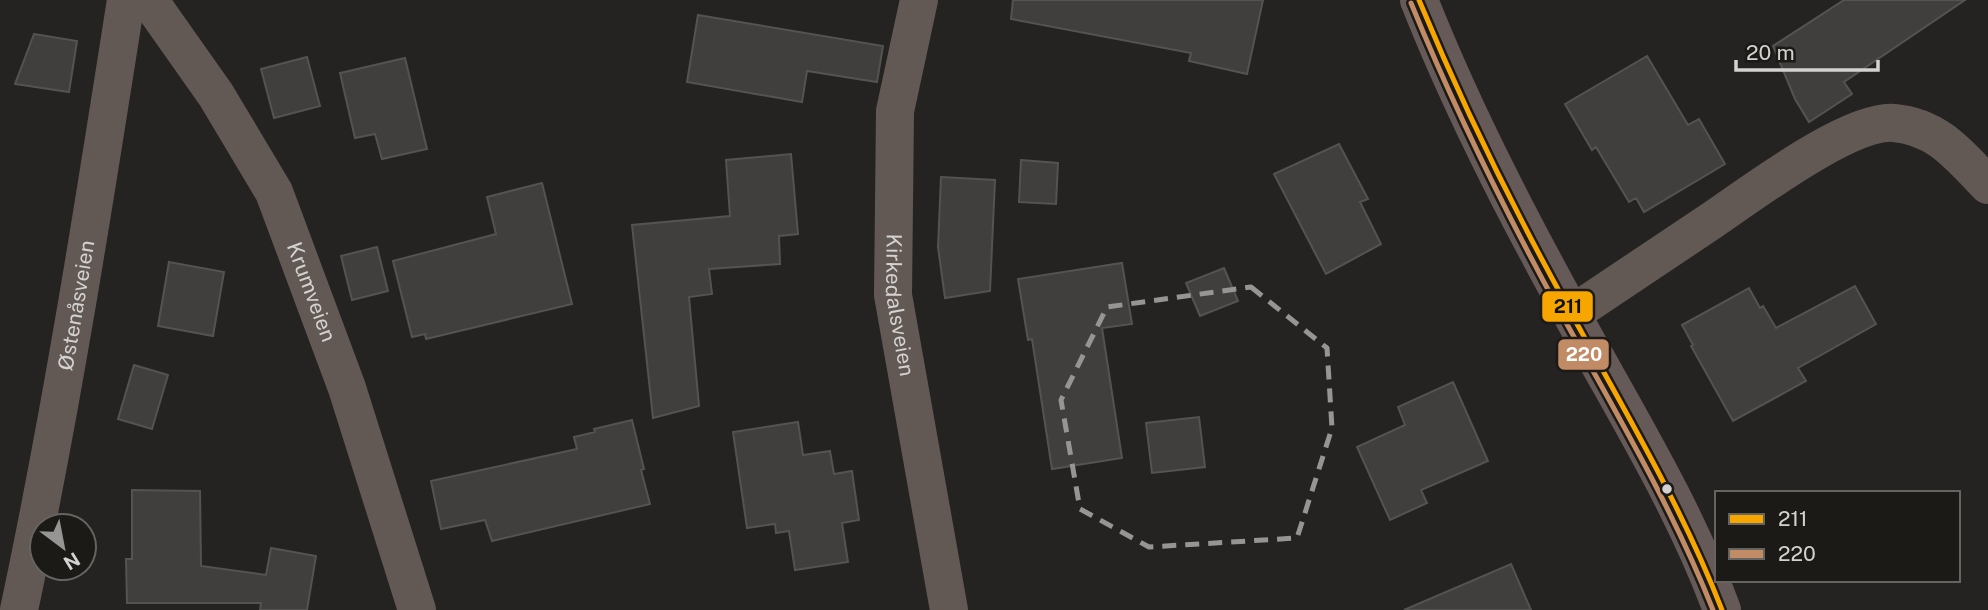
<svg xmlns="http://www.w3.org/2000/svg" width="1988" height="610" font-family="'Public Sans',sans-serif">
	<rect width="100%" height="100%" fill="#242322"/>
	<!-- building -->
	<path fill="#403f3e" stroke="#535351" stroke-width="2" d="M1013,0H1263L1247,74L1189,61L1191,53L1011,19Z
		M1844,0H1965L1844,82L1852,94L1809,122L1795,99L1773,46Z
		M698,15L883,46L877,82L807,71L802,102L687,82Z
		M34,34L77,41L69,92L15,84Z
		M1647,56L1688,125L1699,119L1725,164L1644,212L1636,198L1629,202L1596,147L1592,150L1565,104Z
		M307,57L320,106L274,118L261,69Z
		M405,58L427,149L382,159L375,134L355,138L340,73Z
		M1339,144L1368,199L1360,202L1381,244L1326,274L1274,174Z
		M791,154L798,234L779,236L780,264L709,269L712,294L689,297L699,406L653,418L632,225L730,216L726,160Z
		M1021,160L1058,163L1056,204L1019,202Z
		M941,177L995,180L990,291L945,298L938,247Z
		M542,183L572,304L426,339L425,334L412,337L393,261L496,234L487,197Z
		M377,247L388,291L352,300L341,256Z
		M169,262L224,272L213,336L158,326Z
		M1122,263L1132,324L1102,328L1122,458L1052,469L1032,339L1028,340L1018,279Z
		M1224,268L1238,301L1200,316L1186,283Z
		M1855,286L1876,324L1798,368L1806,381L1733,421L1691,346L1693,345L1682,325L1749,288L1760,308L1763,306L1776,328Z
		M134,365L168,375L152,429L118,419Z
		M1453,382L1488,461L1421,490L1427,503L1390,520L1357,447L1405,425L1398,407Z
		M1199,417L1205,467L1152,473L1146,423Z
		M632,420L644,469L641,470L650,504L492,541L485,520L441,529L431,481L577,449L574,437L595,432L594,429Z
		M798,422L803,455L830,451L834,474L852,471L859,520L842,523L848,562L795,570L789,531L776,533L775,524L747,528L733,432Z
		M132,490L200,491L201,566L266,575L271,548L316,556L307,610H260L261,603H127L126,559H132Z
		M1511,564L1531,610H1404Z"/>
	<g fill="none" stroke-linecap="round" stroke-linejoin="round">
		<!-- street -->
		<g stroke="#625955" stroke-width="38">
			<path id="s1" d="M149,0L216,95L274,192L347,388L417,610"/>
			<path id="s2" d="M919,0L895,111L893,295L949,610"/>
			<path d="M1572,314C1617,284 1663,253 1708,223C1747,197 1849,119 1894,123C1938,127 1959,155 1988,185"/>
			<path id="s3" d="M19,610C62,408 94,204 126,0"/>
		</g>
		<!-- secondary -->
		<path stroke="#655a58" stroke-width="38" d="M1419,0C1466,119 1526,232 1588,344C1636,430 1688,517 1722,610"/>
		<!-- bus-1 casing -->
		<g stroke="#1c1a17" stroke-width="10">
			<path id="bus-1" d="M1419,0C1462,104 1511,204 1565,302C1620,403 1680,502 1722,610"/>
		</g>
		<!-- bus-2 casing -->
		<g stroke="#1c1a17" stroke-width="10">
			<path id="bus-2" d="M1411,3C1454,108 1504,209 1558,308C1613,408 1671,504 1713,610"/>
		</g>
		<!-- bus-1 -->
		<use href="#bus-1" stroke="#f7a600" stroke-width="5"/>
		<!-- bus-2 -->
		<use href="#bus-2" stroke="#c18c65" stroke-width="5"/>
	</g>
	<!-- marked area -->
	<path fill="none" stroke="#969594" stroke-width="5" stroke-dasharray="14 9" stroke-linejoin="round" d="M1251,287L1327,348L1332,428L1297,538L1149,547L1080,509L1061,400L1107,307Z"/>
	<!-- markers -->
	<circle fill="#d4d2d1" stroke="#1c1a17" stroke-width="2.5" cx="1667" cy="489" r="6"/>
	<g text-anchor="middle" stroke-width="5" stroke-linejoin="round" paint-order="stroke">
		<!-- street labels -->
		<g font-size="21" fill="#d4d2d1" stroke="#1c1a17">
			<text dy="7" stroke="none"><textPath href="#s1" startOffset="336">Krumveien</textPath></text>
			<text dy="7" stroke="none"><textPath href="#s2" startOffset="308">Kirkedalsveien</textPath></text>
			<text dy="7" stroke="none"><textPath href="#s3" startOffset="310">Østenåsveien</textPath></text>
		</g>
	</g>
	<g stroke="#1c1a17" stroke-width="2.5">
		<rect x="1541" y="290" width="53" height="33" rx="7" fill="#f7a600"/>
		<rect x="1557" y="338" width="53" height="33" rx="7" fill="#c18c65"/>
	</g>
	<g font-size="19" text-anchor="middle" font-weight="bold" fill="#fff">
		<text x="1584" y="361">220</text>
	</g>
	<g font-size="19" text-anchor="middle" font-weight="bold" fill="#111">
		<text x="1568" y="313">211</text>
	</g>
	<!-- legend -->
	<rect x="1715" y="491" width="245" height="91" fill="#1c1a17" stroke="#666461" stroke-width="2"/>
	<rect x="1729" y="514" width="35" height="10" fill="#f7a600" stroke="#666461" stroke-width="2"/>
	<text x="1778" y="526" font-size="21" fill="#d4d2d1">211</text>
	<rect x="1729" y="549" width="35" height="10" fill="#c18c65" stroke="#666461" stroke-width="2"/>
	<text x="1778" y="561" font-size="21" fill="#d4d2d1">220</text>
	<!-- north arrow -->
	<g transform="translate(63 547) rotate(148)"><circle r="33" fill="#1c1a17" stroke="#666461" stroke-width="2"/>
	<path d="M0-5L12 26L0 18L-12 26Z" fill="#969594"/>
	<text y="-10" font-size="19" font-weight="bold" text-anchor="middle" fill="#d4d2d1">N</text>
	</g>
	<!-- scale -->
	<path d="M1736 60v10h142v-10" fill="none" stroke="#d4d2d1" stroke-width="3.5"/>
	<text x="1746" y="60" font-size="21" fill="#d4d2d1" stroke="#1c1a17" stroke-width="5" paint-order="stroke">20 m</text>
</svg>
